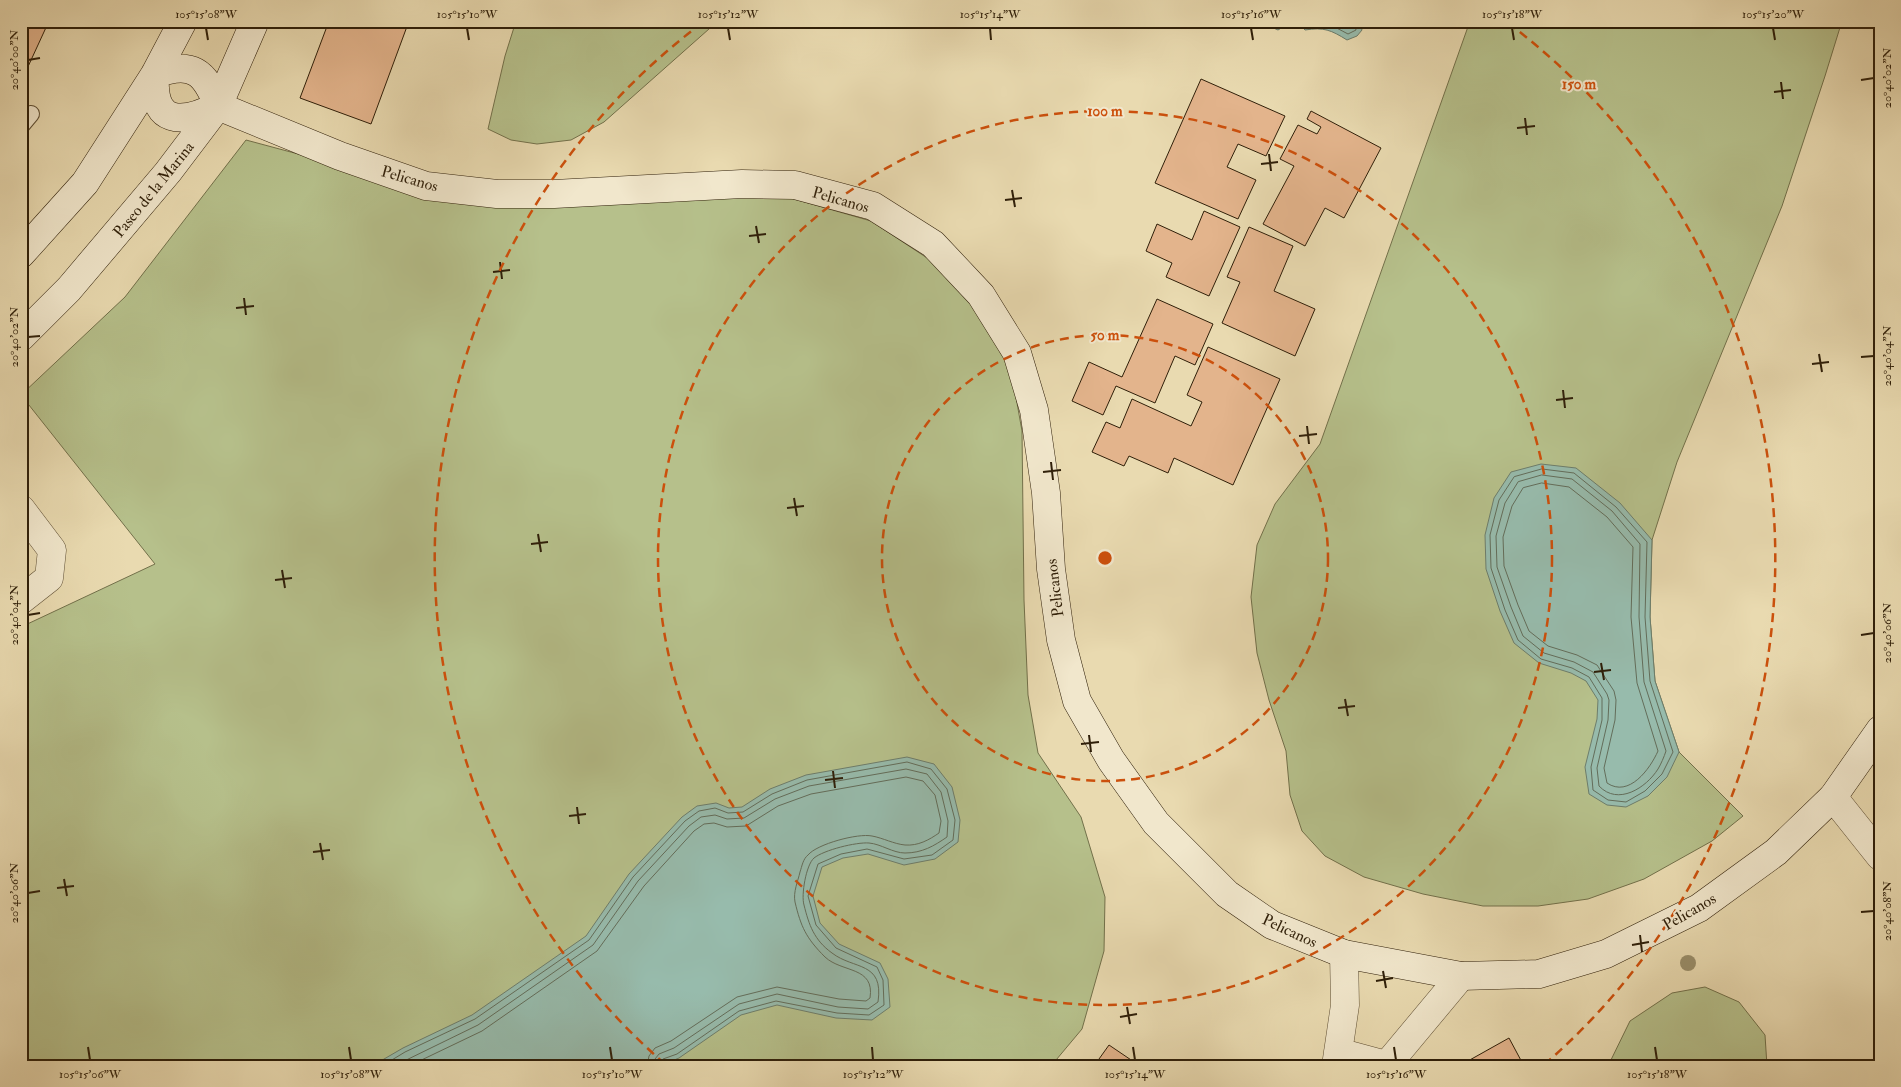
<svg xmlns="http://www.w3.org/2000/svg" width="1901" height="1087" font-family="'IM FELL Double Pica',serif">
	<rect width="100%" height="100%" fill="#e9dab0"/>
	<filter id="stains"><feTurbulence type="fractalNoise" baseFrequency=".004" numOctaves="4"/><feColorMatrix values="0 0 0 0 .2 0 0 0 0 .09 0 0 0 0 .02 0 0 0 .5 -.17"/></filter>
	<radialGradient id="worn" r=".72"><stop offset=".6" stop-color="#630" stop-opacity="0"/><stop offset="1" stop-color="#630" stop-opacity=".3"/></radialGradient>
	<!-- green -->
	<path fill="#b6c08b" stroke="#72704a" d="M516,21H718L604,122L571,140L537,144L511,140L488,129L505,56Z
		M1470,21H1842L1825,76L1782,206L1677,462L1652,540L1650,617L1655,681L1679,752L1743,816L1712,841L1644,879L1588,899L1538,906H1483L1423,894L1364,877L1325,856L1302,831L1290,795L1286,751L1269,700L1257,653L1251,597L1257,545L1275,504L1320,444Z
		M246,140L451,195L773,193L871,221L956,277L1007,347L1022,431L1024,600L1028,695L1038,753L1081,817L1105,897L1104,951L1082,1029L1051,1066H21V627L155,564L21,395L125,297Z
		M1705,987L1739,1002L1765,1035L1767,1066H1608L1630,1021L1672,993Z"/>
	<!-- water -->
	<path fill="#97bbac" stroke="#6d7d6b" d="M1258,21H1293L1278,30Z
		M1296,21H1359L1362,30L1357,36L1347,40C1331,30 1324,27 1305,30Z
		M1541,464L1576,468L1620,503L1652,540L1650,617L1655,681L1679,752L1667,777L1648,796L1626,807L1607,805L1589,794L1585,767L1597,719L1598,700L1586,681L1571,673L1539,663L1514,643L1500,611L1486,569L1485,535L1494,498L1511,472Z
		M907,757L934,764L952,787L960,820L958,842L935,859L904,865L868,854L843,858L822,867L813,896L820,923L839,944L880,963L888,979L890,1007L872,1020L836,1018L777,1005L741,1015L679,1058L660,1066H372L403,1048L472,1015L586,936L629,874L682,817L697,806L716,803L729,808L742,807L770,789L806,775Z"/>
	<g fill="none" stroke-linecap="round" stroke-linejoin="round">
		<!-- shore -->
		<path stroke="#636d5a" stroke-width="1" d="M1303,21L1307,24C1327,22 1331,25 1348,34L1356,30L1354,21
			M1542,469L1574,473L1616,507L1647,542L1645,617L1650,681L1673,752L1662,774L1645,791L1626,802L1608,800L1593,790L1591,767L1602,720V698L1589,677L1572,668L1541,659L1518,640L1505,610L1491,568L1490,535L1499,500L1514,477Z
			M1542,475L1572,479L1612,511L1640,544L1639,617L1644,682L1666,751C1664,757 1661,764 1658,769C1646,788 1618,806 1599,786L1597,768L1608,720L1609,700L1607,694L1593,672L1574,662L1544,653L1523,636L1511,607L1497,567L1496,536L1505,503L1518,482Z
			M1542,483L1569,487L1607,517L1633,547L1631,617L1637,683L1658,751C1650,769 1629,798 1607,783L1604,768L1615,720L1616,700L1614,691L1597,665L1577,655L1548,646L1529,631L1518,605L1504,566L1503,537L1512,506L1523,488Z
			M382,1066L405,1052L475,1019L589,940L633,877L685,821L699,811L715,808L728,813L743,812L772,794L807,780L907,762L931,769L947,789L955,820L953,840L932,855L904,859L867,849L841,854L818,864L808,896L816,925L836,948L877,967L883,980L884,1005L869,1015L837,1013L776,1001L739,1011L677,1054L663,1059L660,1066
			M394,1066L478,1025L593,945L638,881L689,826L701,817L715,815L727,819L744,818L775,799L809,786L906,769L927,774L941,792L948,821L947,837C934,846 922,853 905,853C893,853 881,844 869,843C856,842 824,850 814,858C806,865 801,895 804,905C809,925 814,940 832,953C854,970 884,961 878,1002L868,1009L838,1007L777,994L739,1004L674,1048L659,1054L655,1059L654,1066
			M409,1066L482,1031L597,951L644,886L694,831L704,824L714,823L727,827L746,826L778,806L811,794L906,777L923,781L935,795L941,821L939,833C929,840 918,846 905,845C894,844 883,838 872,836C858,833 817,844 808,855C803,859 802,866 800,872C798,881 793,892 795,902C801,927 806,938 825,957C842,973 875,966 870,998L866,1001L839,999L777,987L737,997L671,1041L655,1048L649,1056L647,1066"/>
	</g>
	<!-- building -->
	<path fill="#e3b48c" stroke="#2f1f09" d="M21,21H49L26,71L21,68Z
		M329,21H409L371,124L300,98Z
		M1201,79L1285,116L1266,156L1238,144L1227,167L1256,180L1238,219L1155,183Z
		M1311,111L1381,148L1344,218L1325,208L1305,246L1263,224L1294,166L1280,159L1298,125L1317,134L1321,127L1307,119Z
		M1204,211L1240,227L1209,296L1166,277L1172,263L1146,251L1157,224L1192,240Z
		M1249,227L1293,246L1274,291L1315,309L1295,356L1222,323L1240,282L1227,277Z
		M1157,299L1213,324L1195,365L1175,356L1155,403L1116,386L1103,415L1072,401L1089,362L1122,377Z
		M1208,347L1280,379L1233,485L1174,458L1168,473L1129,456L1124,466L1092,452L1106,422L1120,428L1132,399L1191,426L1202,402L1187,395Z
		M1509,1038L1524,1066H1459Z
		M1109,1045L1140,1066H1094Z
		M1880,1063V1066H1823Z"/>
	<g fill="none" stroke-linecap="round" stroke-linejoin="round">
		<!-- lane casing -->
		<g stroke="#5e4e33" stroke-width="18">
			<path id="lane" d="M21,126L31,114"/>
		</g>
		<!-- street casing -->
		<g stroke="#5e4e33" stroke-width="29">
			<path id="street" d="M21,509L52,550L49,578L21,600
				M1833,797L1880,856
				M1338,1052L1386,1065
				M1336,1066L1345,1005L1344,954
				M1386,1066L1461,976"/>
		</g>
		<!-- secondary casing -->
		<g stroke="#2f1f09" stroke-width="29">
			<path id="secondary" d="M218,106C181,124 152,126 155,74C192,61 205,71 218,106L340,156L426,186L497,194H554L742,184L795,185L873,206L933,244L981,295L1017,353L1034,410L1046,493L1051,569L1061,640L1077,701L1111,760L1156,823L1227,894L1272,925L1344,954L1461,976L1539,974L1606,954L1699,908L1776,852L1833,797L1880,730
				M21,254L85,183L155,74L183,21
				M21,337L69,289L168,172L218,106L255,21"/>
		</g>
		<!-- lane -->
		<use href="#lane" stroke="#f1e7cc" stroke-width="16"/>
		<!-- street -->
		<use href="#street" stroke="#f1e7cc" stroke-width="28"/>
		<!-- secondary -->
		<use href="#secondary" stroke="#f1e7cc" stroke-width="28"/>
	</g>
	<!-- trees -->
	<circle fill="#998e6a" cx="1688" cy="963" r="8"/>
	<!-- ticks -->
	<path fill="none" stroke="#2f1f09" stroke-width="2" d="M206,28L208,40M467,28L469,40M728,28L730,40M990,28L991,40M1251,28L1253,40M1512,28L1514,40M1773,28L1775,40M28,60L40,58M1861,80L1874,78M1781,82L1783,99M1774,92L1791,90M1525,118L1527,135M1517,128L1535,126M1269,154L1271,171M1261,164L1278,162M1012,190L1015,207M1005,200L1022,198M756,226L759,243M749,236L766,234M500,262L502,279M493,272L510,270M244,298L246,315M236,308L254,306M28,337L40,336M1819,354L1822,372M1861,357L1874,356M1812,364L1829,362M1563,390L1565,408M1556,400L1573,398M1307,426L1309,444M1299,436L1317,434M1051,462L1053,480M1043,472L1061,470M794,498L797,516M787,508L804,506M538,534L541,552M531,544L548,542M282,570L285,588M275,580L292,578M28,615L40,613M1861,635L1874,633M1601,663L1604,680M1594,672L1611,670M1345,699L1348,716M1338,708L1355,706M1089,735L1091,752M1081,744L1099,742M833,771L835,788M825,780L843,778M577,807L579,824M569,816L586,814M320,843L323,860M313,852L330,850M64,879L67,896M57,888L74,886M28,893L40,891M1861,912L1874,911M1640,935L1642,952M1632,945L1649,942M1383,971L1386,988M1376,981L1393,978M1127,1007L1130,1024M1120,1017L1137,1014M88,1047L90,1060M349,1047L351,1060M610,1047L612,1060M872,1047L873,1060M1133,1047L1135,1060M1394,1047L1396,1060M1655,1047L1657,1060"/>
	<!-- distance rings -->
	<g fill="none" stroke="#cc500c" stroke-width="2.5" stroke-dasharray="9 6">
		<circle cx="1105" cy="558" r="223"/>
		<circle cx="1105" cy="558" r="447"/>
		<path d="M665 1064A670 670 0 0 1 702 23M1508 23A670 670 0 0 1 1545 1064"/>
	</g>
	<g text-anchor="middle" stroke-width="4" stroke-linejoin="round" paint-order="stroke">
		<!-- street labels -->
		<g font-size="16" fill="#2f1f09" stroke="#f1e7cc">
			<text transform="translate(410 178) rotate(16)" y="6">Pelicanos</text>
			<text transform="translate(153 189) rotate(-51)" y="6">Paseo de la Marina</text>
			<text transform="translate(841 199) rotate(16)" y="6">Pelicanos</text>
			<text transform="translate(1054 588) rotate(-97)" y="6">Pelicanos</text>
			<text transform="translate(1689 911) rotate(-30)" y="6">Pelicanos</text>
			<text transform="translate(1290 930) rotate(25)" y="6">Pelicanos</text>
		</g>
	</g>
	<circle cx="1105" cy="558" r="8" fill="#cc500c" stroke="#f1e7cc" stroke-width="2.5"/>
	<g font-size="15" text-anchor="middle" font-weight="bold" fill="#cc500c" stroke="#f1e7cc" stroke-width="4" stroke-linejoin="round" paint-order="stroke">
		<text x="1579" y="89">150 m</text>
		<text x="1105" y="116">100 m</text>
		<text x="1105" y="340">50 m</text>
	</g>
	<!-- margin -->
	<rect width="1901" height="1087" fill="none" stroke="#e9dab0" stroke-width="55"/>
	<rect x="28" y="28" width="1846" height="1032" fill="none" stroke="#2f1f09" stroke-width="2"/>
	<g font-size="12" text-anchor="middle" fill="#2f1f09">
		<text x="206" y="18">105°15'08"W</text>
		<text x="467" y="18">105°15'10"W</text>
		<text x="728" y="18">105°15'12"W</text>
		<text x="990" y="18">105°15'14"W</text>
		<text x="1251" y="18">105°15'16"W</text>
		<text x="1512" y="18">105°15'18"W</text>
		<text x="1773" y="18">105°15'20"W</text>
		<text transform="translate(14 60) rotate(-90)" y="4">20°40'00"N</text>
		<text transform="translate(1887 78) rotate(-90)" y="4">20°40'02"N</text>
		<text transform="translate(14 337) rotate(-90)" y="4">20°40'02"N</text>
		<text transform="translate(1887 356) rotate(-90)" y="4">20°40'04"N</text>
		<text transform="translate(14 615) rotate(-90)" y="4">20°40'04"N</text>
		<text transform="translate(1887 633) rotate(-90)" y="4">20°40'06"N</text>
		<text transform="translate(14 893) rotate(-90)" y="4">20°40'06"N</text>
		<text transform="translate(1887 911) rotate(-90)" y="4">20°40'08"N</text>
		<text x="90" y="1078">105°15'06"W</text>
		<text x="351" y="1078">105°15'08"W</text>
		<text x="612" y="1078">105°15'10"W</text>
		<text x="873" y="1078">105°15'12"W</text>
		<text x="1135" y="1078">105°15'14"W</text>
		<text x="1396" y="1078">105°15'16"W</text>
		<text x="1657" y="1078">105°15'18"W</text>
	</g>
	<rect width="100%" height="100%" filter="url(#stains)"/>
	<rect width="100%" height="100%" fill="url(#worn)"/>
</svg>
